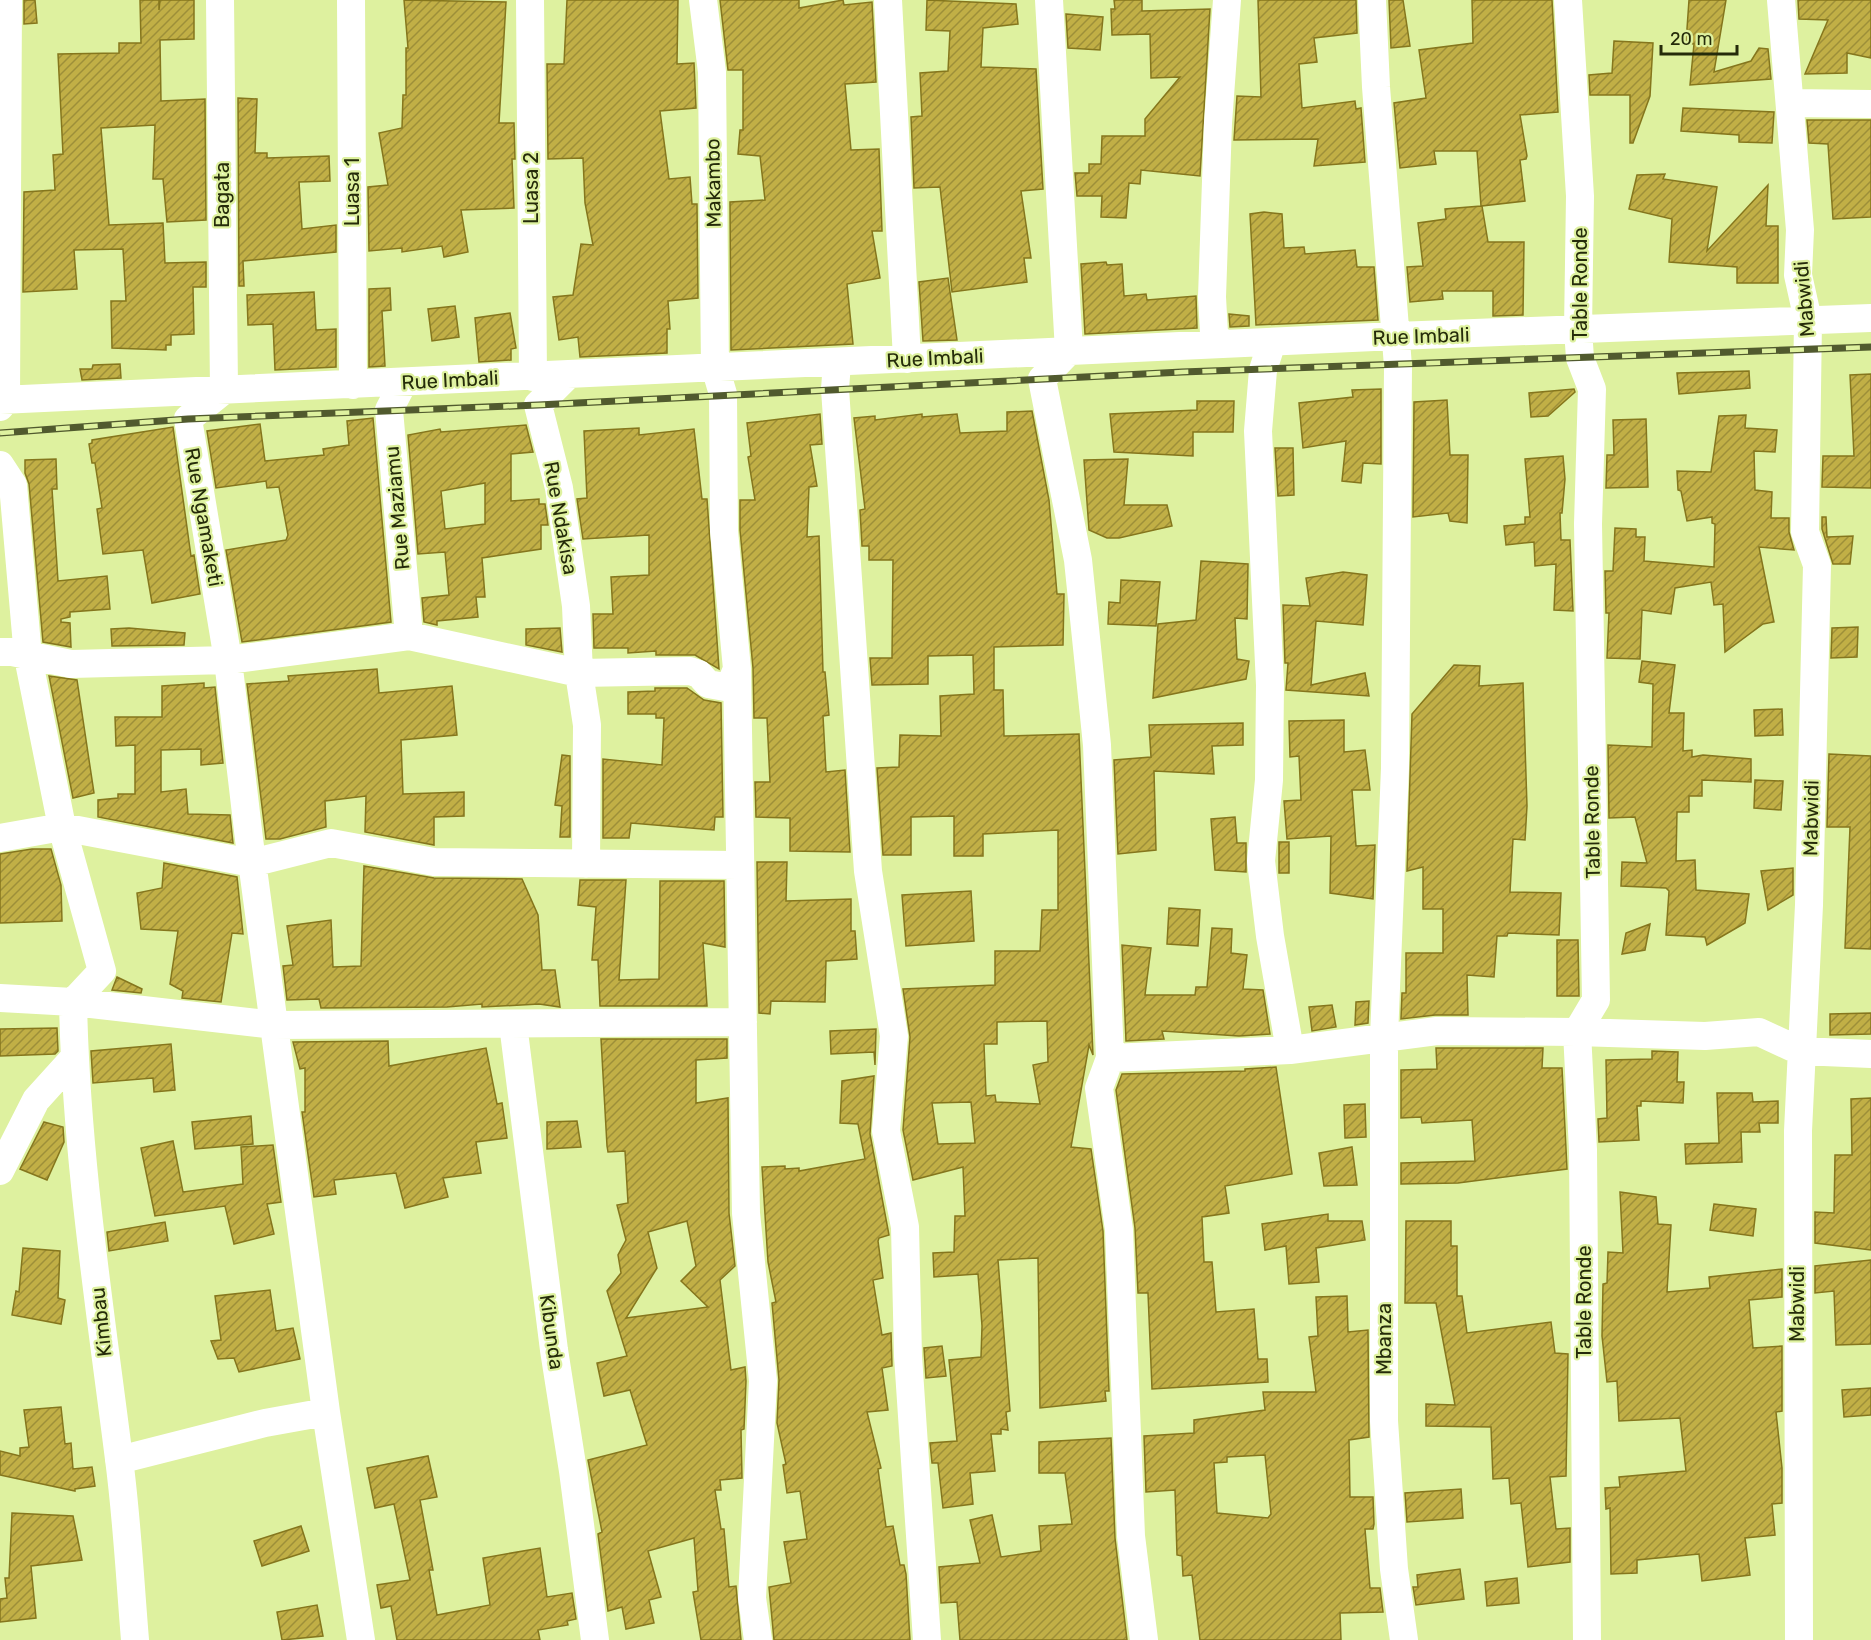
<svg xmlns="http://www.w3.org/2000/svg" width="1871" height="1640" font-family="Rubik,sans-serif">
	<defs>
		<pattern id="building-hatch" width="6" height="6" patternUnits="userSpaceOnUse" patternTransform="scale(1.5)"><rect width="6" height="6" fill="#c1af46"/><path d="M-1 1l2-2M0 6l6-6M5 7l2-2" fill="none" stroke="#9d8f39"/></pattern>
	</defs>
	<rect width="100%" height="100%" fill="#def19f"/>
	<!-- building -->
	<path fill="url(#building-hatch)" stroke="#85761d" stroke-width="1.5" fill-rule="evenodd" d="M24,0H35L37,23L24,24Z
		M140,0H159V10L160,0H194V39L160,40L161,101L205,99L206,220L167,222L163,179H153L155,125L101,128L109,225L163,223L165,263L206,262V287H193L194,334L171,335V345H166V350L112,348L111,301H126L123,249L74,250L77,289L23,292L24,192L55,190L53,155L63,154L58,54L119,53V43H141Z
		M404,0L506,2L499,123H514L515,159H512L514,208L461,210L468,252L444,257L442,246L402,252V248L369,251L368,187L388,185L379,133L402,128L403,95H406V48H408Z
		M567,0H678L677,64L694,63L696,108L660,111L669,179L690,177L692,204H697L698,298L668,301L670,329H667V353L580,357L578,337L559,340L553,297L573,295L581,244L593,245L585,203L583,158L548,159L547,64H564Z
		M720,0H799V8L843,0L844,5L872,2L876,82L845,84L851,150L879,149L882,231H872L880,278L847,284L853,344L731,350L730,202L765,200L760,156L738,154L740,130H743V70H728Z
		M927,0L1016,4L1018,24L983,28L981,67L1036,69L1043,189L1021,191L1031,258H1024L1027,282L952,292L940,187L914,188L911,117L922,116L920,73L948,71L950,31L926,30Z
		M1114,0H1142V11L1210,9L1200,176L1141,170L1140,184L1129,183L1126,218L1101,217L1102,196H1077L1075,173H1089V164H1101L1102,136H1145V119L1180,77L1151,78L1150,34L1112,35L1111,9H1115Z
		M1258,0H1356L1357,33L1314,38L1317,62L1299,64L1302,108L1355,101L1356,109L1361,108L1365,162L1314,166L1318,139L1234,140L1237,96L1261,97Z
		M1389,0H1403L1410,46L1391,48Z
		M1472,0H1552L1558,112L1520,115L1527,156L1526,159L1520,160L1525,201L1482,206L1488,242H1524L1523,315L1493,316V291H1442L1443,299L1410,302L1407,267L1423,266L1418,223L1446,219L1445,209L1481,206L1477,151H1434L1436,164L1400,168L1394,103L1426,98L1419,50L1473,43Z
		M1689,0H1726L1714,72L1751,61L1759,48L1768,49L1771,79L1690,85L1694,44L1686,43Z
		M1798,0H1871V58L1847,53V73L1805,74L1828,20L1799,19Z
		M1066,14L1103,17L1100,50L1068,48Z
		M1614,41L1653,43L1650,96L1633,143H1630V95H1590L1589,75L1612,73Z
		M238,98L257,99L255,153H267V158L329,156L330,181L299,182L302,229L336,225V252L243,261L244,286H239Z
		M1683,108L1774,112L1772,143L1739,142V135L1681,131Z
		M1807,120H1871V217L1833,219L1828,144L1809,143Z
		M1665,174L1663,179L1717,187L1707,251L1768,185L1766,226H1778V283H1737V267L1669,262L1672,219L1629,209L1637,175Z
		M1264,212L1282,214L1284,248L1304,247L1305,254L1355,250L1357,267H1374L1378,320L1256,325L1250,214Z
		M1106,262L1107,265L1122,264L1124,296L1146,294L1147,300L1196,296L1197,328L1085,334L1081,264Z
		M948,278L957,340L923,341L919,282Z
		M390,288L391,310L382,311L385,366L369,367V289Z
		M314,292L316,330L336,329V367L275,370L273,324L248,325L247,295Z
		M455,306L459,337L432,341L428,309Z
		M510,313L516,348L511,349V360L479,362L475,318Z
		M1229,314L1249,316V326L1230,327Z
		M120,364L121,378L82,380L80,369H92L93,365Z
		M1749,371L1750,388L1679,394L1677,373Z
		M1871,374V488L1822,487L1823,456H1854L1850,375Z
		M1381,389V464L1363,463L1361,483L1342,481L1346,441L1303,448L1299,403L1353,397L1352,390Z
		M1574,389L1575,392L1548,416L1531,417L1529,393Z
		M1447,400L1450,455H1468L1467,523L1450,521L1448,513L1413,517L1414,402Z
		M1197,401H1234L1233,432H1193V456L1114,452L1110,414L1197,410Z
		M1032,411L1049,500L1057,594H1064L1063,645L994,647V690H1003L1004,736L1079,734L1093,1055L1089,1045L1071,1147L1091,1149L1103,1231L1109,1391H1105L1106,1401L1040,1408L1038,1258L998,1260L1010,1411L1006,1412L1008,1430L1001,1429V1434H991L995,1471L970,1473L973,1504L943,1508L938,1463H932L930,1443L957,1441L949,1360L981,1357L982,1326L978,1274L934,1277L933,1253L954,1252L955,1216H965L963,1167L913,1180L903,1130L910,1037L903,989L995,985V951H1040L1042,910H1058V830L983,834V856H954V816L911,817V855H883L877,768L899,767L900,735L941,736L940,696L974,694L973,655L928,656V684L872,685L870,658H892L893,560H869V546H862L860,510L865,509L854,418L875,416V420L922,414V417L957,414L960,433L1007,431V412ZM1047,1021L1048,1062L1033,1065L1040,1104L996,1102L995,1095L986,1096L984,1044H997V1022ZM971,1102L975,1143L938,1144L932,1103Z
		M820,414L822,444L810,445L817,486L809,487L807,537L819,536L823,672H825L829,715L823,716L826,772L845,770L850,852L790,851V818L756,817L755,782H770L767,718H754L753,668L740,530V500H755L748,457L751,456L747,423Z
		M1746,415L1745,428L1777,430L1775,452L1754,451L1755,490L1772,492L1771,518H1789V532L1794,550L1759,547L1774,622L1763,624L1725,652L1723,604L1714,605L1711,582L1675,588L1671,614L1642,610L1640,659L1607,658L1609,613H1606L1605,571H1613L1615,528L1636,529V537H1645L1644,561L1714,567L1715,524L1712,523V517L1687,521L1681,491L1678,490L1677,471L1711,472L1719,416Z
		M373,418L391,622L242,642L226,550L286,540L288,535L279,487L267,488L266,481L216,488L207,431L260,424L265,461L324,455L323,449L349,445L347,421Z
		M1646,419L1648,487L1606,488L1607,455H1614L1613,420Z
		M526,425L533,452L511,454V501L539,499V504H545L548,525H541V549L482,558L485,597H476L478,617L437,621V625L424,622L422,598L449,595L445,552L418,554L408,435L440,429L441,432ZM485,483V524L445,529L441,491Z
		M173,427L191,556L194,555L200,594L152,603L143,550L103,554L97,509L102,508L95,463H92L89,444L92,443V440Z
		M639,428V435L694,429L702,499H707L719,669L695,655H656V651L628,653V648H594L593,614H613L611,577L649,575V535L583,539L577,499L587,498L584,431Z
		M1275,448H1293L1294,495L1278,496Z
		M1563,456L1565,479L1562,513H1560L1561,540H1570L1573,611L1554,610L1556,564L1535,566L1534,542L1506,545L1504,526L1525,524V517H1530L1525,459Z
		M56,459L57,489H52L58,581L107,576L110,609L70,612V617L61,619V622L70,623L71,647L43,642L29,484L25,473V460Z
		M1128,459L1124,505H1167L1172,526L1119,538H1107L1089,530L1084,460Z
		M1822,517H1826L1827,537L1853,536L1850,564H1833L1822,529Z
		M1201,561L1248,564L1247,619L1235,618L1237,659L1249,661L1246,679L1153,698L1158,624L1196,620Z
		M1343,572L1367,575L1363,625L1316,621L1311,685L1365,673L1369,696L1286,690L1288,663H1285L1283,605L1310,606L1306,578Z
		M1121,580L1160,582L1156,626L1108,624L1109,602L1120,603Z
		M1858,627L1857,657L1831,658L1832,628Z
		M129,628L185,633L184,645L112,646L111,629Z
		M560,628L562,652L526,645V629Z
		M1642,661L1675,665L1669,713H1684L1683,751L1692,750V757L1703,755L1751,759V782L1702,780V796H1689V812H1677L1676,861L1695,860L1696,890L1749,894L1745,923L1707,945L1705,937L1666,935L1669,891L1666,888L1621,886L1622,862L1647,863L1635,817L1609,818L1608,745L1652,747L1653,684L1639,682Z
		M1454,665L1480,666L1479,686L1523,683L1527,806L1525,840L1513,839L1510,892L1561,893L1559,935L1508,933L1507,936H1497L1494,977L1467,975L1468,1015H1435L1401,1019L1402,993H1406V953H1443V909H1423V867L1407,871L1412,714Z
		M377,669L379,693L452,686L457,735L401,740L403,794L464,792V816L434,817V845L365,832L366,796L325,801L326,827L280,839H266L247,684L289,681L288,676Z
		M49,676L77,680L94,793L73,798Z
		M204,683V688L215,687L223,763L201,765V749L161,750V792L186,789L188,814L230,815L233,843L98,817V800L118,798V794H135V745L116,746L115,717H162V686Z
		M655,688H687L704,700L721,703L723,817H715L714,830L631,823L629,838H603V759L662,765L664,718H656V714H628V692L655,691Z
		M1782,709L1783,735L1755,736L1754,710Z
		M1344,720V752L1365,750L1370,790H1352L1356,846L1375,845L1373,899L1330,893L1331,836L1287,839L1284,801L1301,800L1299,756L1290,757L1289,721Z
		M1243,723V745L1212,746L1214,774L1154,771L1156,850L1118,854L1114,760L1151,757L1149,725Z
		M1829,754L1871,756V949L1845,948L1850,827H1827Z
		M562,755L570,756V837H560L562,806L555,805Z
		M1755,780L1783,781L1781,810L1754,808Z
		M1235,817L1237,843H1246V872L1215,870L1211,819Z
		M1279,842H1289V873H1279Z
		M32,849H51L61,885L62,921L0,923V854Z
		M757,862H787L786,901L851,899V931H855L857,959L826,961L825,1002L771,1001L770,1014L759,1013Z
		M164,863L237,877L243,934L232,933L221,1002L182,998L183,991L170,984L178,931L141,929L137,893L162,888Z
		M364,866L434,878L522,879L538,915L542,970H555L560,1007L539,1004L482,1007V1004L447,1007L321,1008L319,999L287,1000L283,966L293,965L287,926L331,920L333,967L361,966Z
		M1793,868V895L1768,910L1761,871Z
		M580,880H626L619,980L659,979L660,881H724L725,947L703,943L707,1006H600L598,960H592L596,907L578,905Z
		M971,891L974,941L906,946L902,895Z
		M1169,908L1200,910L1198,946L1167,944Z
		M1650,924L1645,950L1622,954L1626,933Z
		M1212,928L1232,929L1231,953L1247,955L1243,989L1263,990L1270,1034L1239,1036L1162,1031L1164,1039L1126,1041L1122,945L1151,948L1145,995H1195L1196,987H1207Z
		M1557,940H1578L1579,996H1557Z
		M117,977L142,989L141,993L112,990Z
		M1369,1001L1368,1023L1355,1025L1356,1002Z
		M1332,1005L1336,1027L1312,1031L1309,1007Z
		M1871,1013V1034L1830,1035V1014Z
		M57,1028L58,1051L55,1054L0,1056V1029Z
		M876,1029L875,1065L874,1052L831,1054L830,1031Z
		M601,1039H727V1058L696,1060V1103L728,1098L729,1213L735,1266L720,1280L731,1370L745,1367L746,1381L744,1429L741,1430L742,1478L720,1480L721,1490H715L721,1529H724L729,1587L736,1586L741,1640H701L693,1592L698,1591L694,1538L648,1551L661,1597L649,1600L654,1623L626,1629L622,1607L608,1611L598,1534L602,1532L588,1460L647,1445L630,1390L604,1396L597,1363L627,1356L607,1291L621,1273L618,1255L626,1240L617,1205L628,1203L625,1151L608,1152L607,1146ZM687,1221L696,1266L681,1281L708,1307L626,1318L657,1268L648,1232Z
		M388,1041L389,1066L486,1048L497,1104L502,1103L507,1138L476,1142L481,1173L443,1178L448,1197L405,1208L396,1173L334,1180L336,1194L314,1197L302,1112H305V1068L300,1069L293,1042Z
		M171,1044L175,1090L154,1092L153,1078L93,1083L91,1051Z
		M1436,1048H1543L1542,1068H1562L1567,1169L1458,1183L1401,1184V1163L1475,1161L1472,1120L1422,1123L1421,1117L1401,1118V1070L1437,1069Z
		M1652,1051L1678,1052L1677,1082H1684L1683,1103L1641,1101V1106H1637L1639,1140L1599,1142L1598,1119L1607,1118L1606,1060L1652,1059Z
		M1276,1067L1292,1174L1225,1186L1229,1213L1202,1217L1204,1262H1212L1216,1312L1254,1309L1258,1359H1267L1268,1382L1152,1389L1148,1293H1138L1135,1228L1116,1090L1122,1074L1245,1071V1069Z
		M874,1076L870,1134L889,1235L879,1238L878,1241L883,1278L873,1280L882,1335L891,1333L892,1366L882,1368L888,1410L867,1412L881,1468L878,1469L886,1527L893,1526L900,1565H904L906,1574L910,1640H774L769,1587L791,1583L784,1542L807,1539L800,1491L787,1493L783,1465L786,1464L777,1423L779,1380L772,1303L776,1302L768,1262L762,1167L785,1166V1169L799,1168V1171L865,1159L858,1124L840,1123L842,1081Z
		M1717,1093H1752L1753,1102L1778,1101V1123H1759L1760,1132H1741L1742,1162L1686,1164L1685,1144L1719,1143Z
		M1871,1098V1250L1815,1243V1212L1834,1213L1835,1155H1852L1851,1099Z
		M1365,1104L1366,1137L1345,1138L1344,1105Z
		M251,1116L253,1144L195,1149L192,1122Z
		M577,1121L581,1147L547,1149V1122Z
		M44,1122L63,1127L64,1142L47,1180L20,1169Z
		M173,1141L183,1192L243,1184L241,1147L273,1145L281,1202L267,1204L274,1234L234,1244L225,1206L155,1216L141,1148Z
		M1352,1147L1357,1185L1324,1186L1319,1153Z
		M1620,1192L1656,1197L1658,1224L1671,1225L1667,1292L1710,1288L1709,1277L1782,1269V1297L1749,1300L1753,1348L1782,1346V1411L1776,1412L1782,1468V1503L1772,1504L1775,1535L1745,1538L1750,1575L1702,1581L1699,1554L1637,1560V1573L1611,1574L1610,1508L1606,1509L1605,1488L1620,1487L1619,1477L1686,1471L1680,1418L1619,1421L1617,1381L1607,1382L1602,1336L1603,1284L1607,1283L1608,1252L1623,1253Z
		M1714,1204L1756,1209L1753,1236L1710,1230Z
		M1328,1214V1221H1362L1365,1240L1316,1248L1319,1282L1289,1284L1286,1246L1265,1250L1262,1224Z
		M1406,1221H1451V1246H1457V1296H1462L1467,1333L1551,1322L1555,1353L1568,1354L1566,1476L1550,1477L1556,1529L1570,1528V1562L1528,1567L1521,1503L1511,1504L1509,1478L1493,1479L1491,1427L1426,1426V1404L1455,1405L1436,1303H1405Z
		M165,1222L168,1241L109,1251L107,1232Z
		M23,1248L60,1251L58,1298L65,1300L61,1324L12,1315L16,1291L19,1292Z
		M1871,1260V1344L1836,1345L1834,1291L1815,1293V1266Z
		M270,1290L276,1331L293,1328L300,1359L239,1372L234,1358L218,1359L211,1341L221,1340L215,1296Z
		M1347,1296L1348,1332L1368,1330L1369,1437L1349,1440L1350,1497H1373L1374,1524L1373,1529H1365L1370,1588H1380L1383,1612L1340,1613L1341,1640H1200L1192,1575L1183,1576L1182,1556L1177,1555L1175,1490L1146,1492L1144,1436L1194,1433V1420L1265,1410L1263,1392H1316L1309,1337L1318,1336L1316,1297ZM1265,1455L1271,1514L1268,1518L1217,1513L1214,1463L1227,1462V1457Z
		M942,1346L946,1376L926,1378L924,1348Z
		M1871,1388V1415L1844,1417L1842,1390Z
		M61,1407L65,1444L71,1443L73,1469L92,1467L95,1486L75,1489V1491L0,1475V1451L20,1456V1448L29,1447L24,1410Z
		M1111,1438L1115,1538L1127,1640H960L957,1602L941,1603L939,1567L980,1563L970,1520L992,1515L1001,1557L1041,1551L1039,1526L1072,1524L1065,1473H1039V1442Z
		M428,1456L437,1497L420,1500L433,1570H429L437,1615L490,1605L483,1558L540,1548L547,1597L572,1593L576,1619L567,1621L568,1625L538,1630L540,1640H397L391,1606L381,1608L377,1585L410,1580L394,1504L375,1508L367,1468Z
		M1461,1489L1463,1518L1407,1522L1405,1493Z
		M12,1513L73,1516L82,1560L31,1566L36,1618L0,1622V1599L7,1598L5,1578H9Z
		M301,1526L309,1551L262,1566L254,1541Z
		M1460,1569L1464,1599L1416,1605L1413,1587H1418L1417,1575Z
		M1517,1578L1519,1603L1487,1606L1485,1582Z
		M317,1605L323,1636L282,1640L277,1612Z"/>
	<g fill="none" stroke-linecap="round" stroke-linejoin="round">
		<!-- minor -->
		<path stroke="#fff" stroke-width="28" d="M220,0L224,390L188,419L228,660L249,839L326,1412L361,1640
			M351,0L353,385
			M530,0L533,377
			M703,0L712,72L715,367L723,394L724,531L737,669L746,1213L763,1381L752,1598L758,1640
			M888,0L907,359
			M1049,0L1069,351L1042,379L1078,560L1097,745L1110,1058L1099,1088L1119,1230L1131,1536L1144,1640
			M1372,0L1376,87L1398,366L1395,768L1384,1037V1421L1394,1569L1404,1640
			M1568,0L1580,196L1578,330L1580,358L1592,389L1588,524L1596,1000L1577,1032L1583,1150L1587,1640
			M1781,0L1800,230L1798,275L1808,320L1805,532L1817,565L1809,905L1798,1131L1799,1640
			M1791,103L1871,104
			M1272,342L1263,370L1258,431L1270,685L1269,780L1261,861L1270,936L1290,1050
			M1221,344L1214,333L1212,297L1218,123L1227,0
			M837,363L835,389L868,871L894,1036L886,1131L905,1227L908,1356L927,1640
			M567,376L538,405L559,488L576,606L579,673L587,725L586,864
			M403,383L389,410L409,636
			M0,400L1396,336L1871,318
			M0,407L6,400L8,0
			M0,465L13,485L28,657L62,827L102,971L73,1002
			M0,652H12L71,664L228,660L409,636L579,673L690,671L699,674L708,684L725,687L732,681L737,669
			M0,838L62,827L252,863L331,843L434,862L738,865
			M0,998L73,1002L275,1025L743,1022
			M73,1002C76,1155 100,1308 119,1459C127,1519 130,1580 135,1640
			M513,1024L554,1350L573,1471L595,1640
			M1110,1058L1290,1050L1437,1031L1577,1032L1705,1036L1759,1032L1800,1051L1871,1054
			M0,1171L36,1100L74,1058
			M119,1460L265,1423L326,1412"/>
		<!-- rail casing -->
		<g stroke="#515a2e" stroke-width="7">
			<path id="rail" d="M0,433L188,419L538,405L1182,372L1871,347"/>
		</g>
		<!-- rail -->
		<use href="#rail" stroke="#def19f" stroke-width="4.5" stroke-dasharray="14" stroke-linecap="butt"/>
	</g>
	<g text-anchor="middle" stroke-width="4.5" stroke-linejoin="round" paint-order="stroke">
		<!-- street labels -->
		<g font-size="20" fill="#252b0a" stroke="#def19f">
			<text transform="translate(713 183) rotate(-91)" y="7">Makambo</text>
			<text transform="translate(531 188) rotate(-90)" y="7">Luasa 2</text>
			<text transform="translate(352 192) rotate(-90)" y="7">Luasa 1</text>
			<text transform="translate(222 195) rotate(-90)" y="7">Bagata</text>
			<text transform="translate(1580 284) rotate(-90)" y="7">Table Ronde</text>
			<text transform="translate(1804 299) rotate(-95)" y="7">Mabwidi</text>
			<text transform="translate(1421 336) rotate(-2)" y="7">Rue Imbali</text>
			<text transform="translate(935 358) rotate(-3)" y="7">Rue Imbali</text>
			<text transform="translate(450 380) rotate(-3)" y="7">Rue Imbali</text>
			<text transform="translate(397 508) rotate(-95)" y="7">Rue Maziamu</text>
			<text transform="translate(204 517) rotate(80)" y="7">Rue Ngamaketi</text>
			<text transform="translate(561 518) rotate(80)" y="7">Rue Ndakisa</text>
			<text transform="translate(1811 818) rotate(-89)" y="7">Mabwidi</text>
			<text transform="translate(1592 822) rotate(-91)" y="7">Table Ronde</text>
			<text transform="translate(1584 1302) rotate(-90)" y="7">Table Ronde</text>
			<text transform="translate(1797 1304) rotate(-90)" y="7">Mabwidi</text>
			<text transform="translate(101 1322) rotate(-96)" y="7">Kimbau</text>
			<text transform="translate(552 1332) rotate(82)" y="7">Kibunda</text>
			<text transform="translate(1384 1339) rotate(-90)" y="7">Mbanza</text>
		</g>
	</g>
	<!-- scale -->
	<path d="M1661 45v9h76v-9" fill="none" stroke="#252b0a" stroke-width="3"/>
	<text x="1670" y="45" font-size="18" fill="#252b0a" stroke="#def19f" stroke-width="4.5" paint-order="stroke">20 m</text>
</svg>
